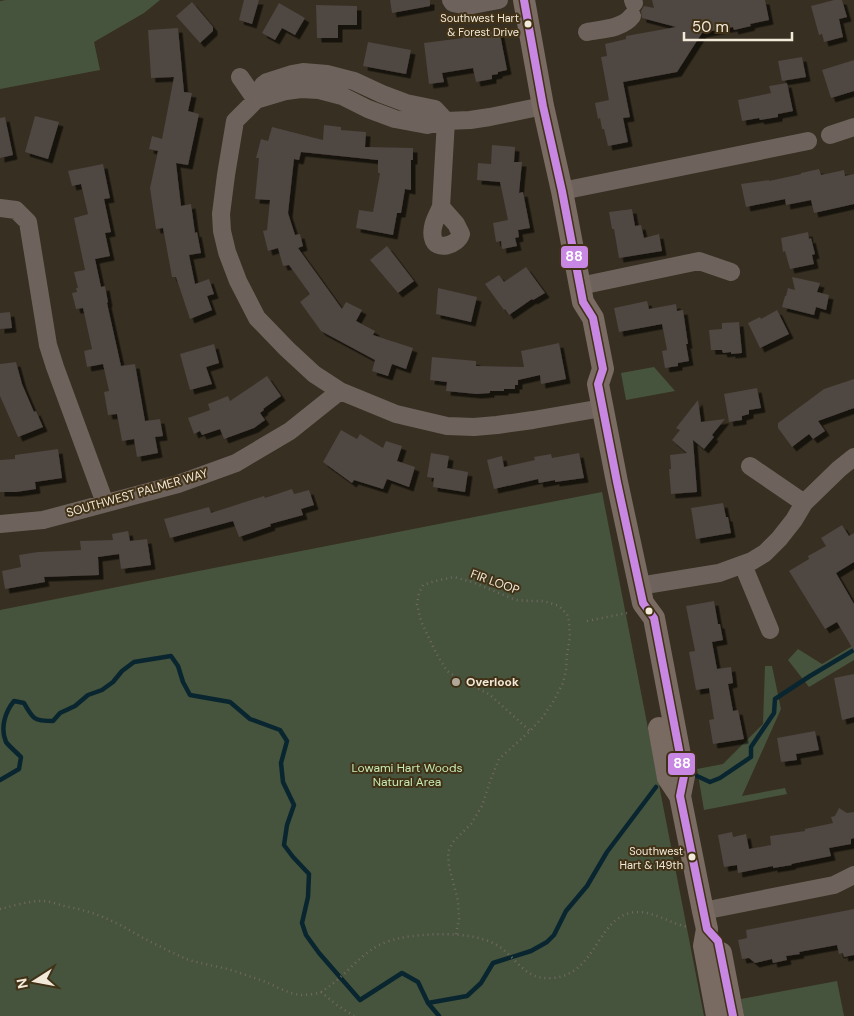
<svg xmlns="http://www.w3.org/2000/svg" width="854" height="1016" font-family="'DM Sans',sans-serif">
	<defs>
		<filter id="shadow"><feDropShadow dx="4.5" dy="4.5" stdDeviation="0" flood-color="#0009"/></filter>
	</defs>
	<rect width="100%" height="100%" fill="#372f21"/>
	<!-- green -->
	<path fill="#47543d" d="M6,0H160L144,13L94,42L100,70L0,89V1Z
		M654,367L675,391L626,400L621,373Z
		M602,492L704,1016H0V610Z
		M854,645V660L809,687L788,660L798,649L822,664Z
		M765,666H772L781,709L742,796L785,788L787,794L704,810L697,769L723,764L763,724Z
		M837,981L844,1016H744L741,999Z"/>
	<g fill="none" stroke-linecap="round" stroke-linejoin="round">
		<!-- stream -->
		<path stroke="#092630" stroke-width="4.5" d="M697,776L710,782L720,778L751,757V747L774,713L775,699L810,676L854,650
			M0,780L19,769L21,757C16,752 10,747 6,742C0,728 5,712 14,701L24,703C33,719 34,721 53,721L60,713L75,706L88,695L102,690L113,682L122,671L134,662L171,656L178,666L183,682L190,695L230,702L250,719L280,730L287,741L281,763L283,782L294,805L287,825L284,845L293,857L309,874L308,897L302,923L306,935L319,953L360,1000L402,973L418,982L428,1003L439,1016
			M428,1003L467,996L481,983L493,963L531,951L547,942L554,935L566,911L587,886L607,852L656,787"/>
	</g>
	<!-- building -->
	<path fill="#4f4643" filter="url(#shadow)" d="M244,0H259L252,24L239,20Z
		M390,0H430V6L392,13Z
		M652,0H765L769,20L750,24L751,26L734,30L733,27L702,33L677,72L623,82L630,117L623,118L628,142L608,146L604,129H602L600,118L598,119L595,103L609,100L601,57L607,56L605,44L626,39V36L676,27L642,18L641,11L644,6L654,8Z
		M834,0H842L847,17L839,19L843,37L824,42L822,34L819,35L811,6Z
		M192,2L213,27V31L200,43L176,16Z
		M279,3L305,18L295,35L282,28L275,40L262,33Z
		M316,5L357,6V25H338V38H317Z
		M178,28L184,92L192,93L188,111L199,114L188,165L176,163L181,206L191,204L195,233L197,232L201,253L189,255L195,284L209,279L214,294L207,296L212,310L190,319L176,277H172L163,228L156,229L150,188L158,151L149,149L152,136L162,139L174,77L151,78L148,30Z
		M485,29L486,32L499,29L507,70L498,72V74L492,75V79L476,82L473,68L442,73L444,82L429,84L424,43L463,38L462,34Z
		M368,42L411,50L406,74L363,66Z
		M802,57L806,77L782,81L778,61Z
		M854,60V91L831,98L822,70Z
		M787,83L793,111L778,114V117L760,120L759,118L742,121L738,100L771,93L769,86Z
		M35,116L59,122L48,159L25,152Z
		M5,117L13,155L0,158V118Z
		M324,125L341,127V130L366,132L365,147L413,148V160H411V190L405,189L401,213H397L393,235L356,228L359,210L373,212L380,173H378V160L301,152L299,160L294,159L288,213L295,235L300,234L303,246L298,248L342,309L346,302L362,310L356,321L375,331L373,335L413,348L406,369L392,364L388,376L372,371L375,360L321,331L300,302L310,294L289,265L283,266L278,248L268,251L263,231L267,230L270,200L255,199L259,158H256L261,139L268,141L272,127L323,140Z
		M492,145L515,147L514,162H522L519,193L523,192L530,228L518,230L519,237L515,238L517,246L502,249L501,241L496,242L493,223L508,220L500,182L477,180L478,163L491,164Z
		M103,164L110,198L104,199L111,232L105,233L110,256L95,259L101,287L105,286L108,302L107,303L121,366L135,364L145,421L160,419L163,436L155,437L158,453L137,457L134,439L122,441L117,414L108,415L104,392L109,391L103,364L87,367L84,351L92,349L83,308L76,309L72,293L77,292L76,288H78L74,272L85,270L74,218L88,214L81,184L72,186L68,171Z
		M819,169L821,175L844,170L845,176L854,174V204L814,213L811,200L786,205L785,199L746,207L741,184L769,180V181L801,174V173Z
		M632,209L635,226L641,225L644,238L659,234L662,251L619,258L614,229H612L609,212Z
		M808,232L809,239L811,238L815,254L812,255L814,264L790,269L785,251L783,252L781,238Z
		M387,246L414,281L398,293L370,260Z
		M526,267L545,293L533,300L532,299L509,315L505,309L504,310L485,284L499,275L504,282Z
		M792,277L820,283L817,292L829,295L826,310L816,307L814,315L782,307L785,296H786L788,288L795,290Z
		M438,288L477,297L471,322L436,314Z
		M647,301L649,309L676,304L677,311L683,310L688,344H686L689,361L678,363V366L665,368L662,351L667,350L662,324L619,332L614,308Z
		M777,310L789,334L760,348L748,323L760,317L761,319Z
		M10,312L12,328L0,329V313Z
		M739,322L742,353L731,354V352L723,353L722,350H711L709,330L722,329V323Z
		M559,343L566,379L541,384L540,375L518,380V385H515V389H504V391H490V393L477,394L446,391L447,382L430,380L432,357L476,361V366L524,367L521,351Z
		M214,344L219,363L206,367L212,384L190,390L180,354Z
		M16,362L22,384L34,412L36,411L43,427L18,437L0,396V364Z
		M267,376L281,396L263,409L264,410L260,413L265,420L254,428L224,439L220,429L202,435L200,431L194,434L188,418L210,410L208,404L228,396L230,401Z
		M854,379V408L818,421L825,431L813,439L809,434L792,447L778,428V423L824,389Z
		M757,388L761,408L749,410V414L742,416V420L729,422L724,394Z
		M698,400L701,422L725,419L712,435L714,437L704,449L693,440L697,492L671,494L669,469H671L670,455L687,453L672,440L680,430L676,428Z
		M341,430L357,439L360,434L383,448L386,441L402,446L397,461L415,467L409,487L387,479L383,489L354,480L352,483L323,462Z
		M58,449L62,478L35,482L36,489L16,492H0V460L15,459V455Z
		M431,453L449,456L447,468L468,472L465,492L433,487L434,478L427,477Z
		M579,453L584,478L555,482V480L539,483L538,479L494,489L487,460L502,456L504,467L535,460L534,457L551,454L552,458Z
		M292,489L294,494L309,490L314,505L301,509L303,515L270,524L271,526L239,537L233,521L170,538L164,519L209,507L211,513L264,496L265,498Z
		M723,503L726,517H728L731,533L696,539L691,508Z
		M842,525L849,536L854,533V562L836,573L854,604V651L837,622L825,629L789,571L809,559L808,556L826,546L821,538Z
		M128,531L130,541L147,539L151,565L121,569L119,554L98,557L99,575L44,577L45,582L5,589L2,571L21,567L19,555L38,552L81,550L80,541L113,540L112,534Z
		M714,601L718,624H720L723,640L712,642L717,669L731,667L733,683L728,684L733,711L738,710L744,739L713,744L709,720L714,719L709,688L696,690L689,652L695,651L686,606Z
		M854,674V717L842,720L834,678Z
		M815,731L819,750L796,754L797,760L781,762L777,738Z
		M839,808L847,813L854,812V838L851,839V844L829,848L831,856L791,864L792,865L773,868V866L738,873L737,865L724,867L718,835L732,832L733,837L746,834L749,849L771,845L770,836L805,831V829L833,823L831,817L835,816Z
		M854,909V955L844,957L843,953L839,954L837,945L799,952L800,954L786,956L787,960L773,963L772,959L755,963L749,958L742,959L738,940L747,938L746,930Z"/>
	<g fill="none" stroke-linecap="round" stroke-linejoin="round">
		<!-- path -->
		<path stroke="#726962" stroke-width="2.5" stroke-dasharray="1 4" stroke-linecap="butt" d="M587,621L627,613
			M0,909C13,906 28,901 42,901C49,901 57,904 64,906C81,909 97,914 112,921C125,927 137,935 149,941C161,947 173,953 184,958C201,965 222,966 240,973C249,976 257,979 266,982C277,987 289,994 302,995C307,995 316,994 321,992C323,991 325,989 327,988C343,977 355,961 371,950C379,944 391,940 400,938C426,933 471,931 495,944C516,955 523,981 552,978C598,975 596,915 636,912C654,911 671,924 688,927
			M456,934L459,919L458,901L449,866L448,852L453,842L471,824L482,806L491,779L499,759L530,731L542,718L553,702L563,683L566,670L567,654L570,637L569,621L567,614L559,606L544,601H532L516,600L472,582L454,577L435,581L423,585L419,593L417,604L421,621L436,653L447,671L461,680L489,694L530,731
			M321,992L337,1005L354,1016"/>
		<!-- minor -->
		<path stroke="#6e635c" stroke-width="18" d="M451,0L453,3L467,6L499,0
			M633,0L634,3
			M587,32C602,29 622,29 632,16
			M240,77L256,100
			M256,100L286,91L301,89L319,90L342,96L368,109L395,119L427,125L446,121L470,120L490,117L543,106
			M446,121L435,109L406,103L382,94L354,81L327,74L303,72L292,74L267,82L263,85L256,100L235,121L226,175L221,214L222,231L227,252L238,281L257,318L287,349L314,374L340,391L396,414L447,426L474,427L497,425L533,420L602,408
			M830,135L854,127
			M562,191L808,141
			M441,207L456,224L461,234C458,245 436,252 433,238C430,227 437,216 441,207Z
			M441,207L446,121
			M0,208L16,210L28,222L48,345L55,367L105,503
			M580,286L699,261L731,272
			M750,466L804,503
			M0,524L43,520L178,484L236,463L290,431L340,391
			M743,565L770,630
			M639,586L719,573L752,561L765,553L779,539L794,520L804,503L839,469L854,457
			M703,911L834,885L854,875"/>
		<!-- major -->
		<path stroke="#796a62" stroke-width="22" d="M524,0L543,106L562,191L583,302L593,318L603,369L598,384L617,482L643,603L654,618L684,776L680,796
			M659,728L668,778L680,796L703,911L707,929L704,946L717,1016
			M721,953L733,1016"/>
		<!-- bus-1 casing -->
		<g stroke="#413217" stroke-width="11">
			<path id="bus-1" d="M524,0L543,106L562,191L583,302L593,318L603,369L598,384L617,482L643,603L654,618L684,776L680,796L707,929L718,941L733,1016"/>
		</g>
		<!-- bus-1 -->
		<use href="#bus-1" stroke="#c787e3" stroke-width="8"/>
	</g>
	<!-- markers -->
	<g fill="#f2e9d9" stroke="#413217" stroke-width="2">
		<circle cx="528" cy="24" r="4.5"/>
		<circle cx="649" cy="611" r="4.5"/>
		<circle cx="692" cy="857" r="4.5"/>
	</g>
	<circle fill="#b1a899" stroke="#413217" stroke-width="2" cx="456" cy="682" r="5"/>
	<g text-anchor="middle" stroke-width="4" stroke-linejoin="round" paint-order="stroke">
		<!-- bus labels -->
		<g font-size="11" fill="#f2e9d9" stroke="#413217" text-anchor="end">
			<text x="519" y="22">Southwest Hart<tspan x="519" dy="14">&amp; Forest Drive</tspan></text>
			<text x="683" y="855">Southwest<tspan x="683" dy="14">Hart &amp; 149th</tspan></text>
		</g>
		<!-- street labels -->
		<g font-size="12" fill="#f2e9d9" stroke="#413217">
			<text transform="translate(137 493) rotate(-16)" y="4">SOUTHWEST PALMER WAY</text>
			<text transform="translate(495 582) rotate(20)" y="4">FIR LOOP</text>
		</g>
		<!-- poi labels -->
		<g font-size="12" font-weight="bold" fill="#f2e9d9" stroke="#413217" text-anchor="start">
			<text x="466" y="686">Overlook</text>
		</g>
		<!-- park labels -->
		<g font-size="12" fill="#c6ebb3" stroke="#413217">
			<text x="407" y="772">Lowami Hart Woods<tspan x="407" dy="14">Natural Area</tspan></text>
		</g>
	</g>
	<g stroke="#413217" stroke-width="2">
		<rect x="560" y="245" width="29" height="24" rx="5" fill="#c787e3"/>
		<rect x="667" y="752" width="29" height="24" rx="5" fill="#c787e3"/>
	</g>
	<g font-size="14" text-anchor="middle" font-weight="bold" fill="#fff">
		<text x="574" y="261">88</text>
		<text x="682" y="768">88</text>
	</g>
	<!-- north arrow -->
	<g transform="translate(35 981) rotate(259)" stroke="#413217" stroke-width="4" paint-order="stroke">
	<path d="M0-4L9 19L0 12L-9 19Z" fill="#f2e9d9"/>
	<text y="-8" font-size="14" font-weight="bold" text-anchor="middle" fill="#f2e9d9">N</text>
	</g>
	<!-- scale -->
	<path d="M684 32v8h108v-8" fill="none" stroke="#f2e9d9" stroke-width="2.5"/>
	<text x="692" y="32" font-size="15" fill="#f2e9d9" stroke="#413217" stroke-width="4" paint-order="stroke">50 m</text>
</svg>
